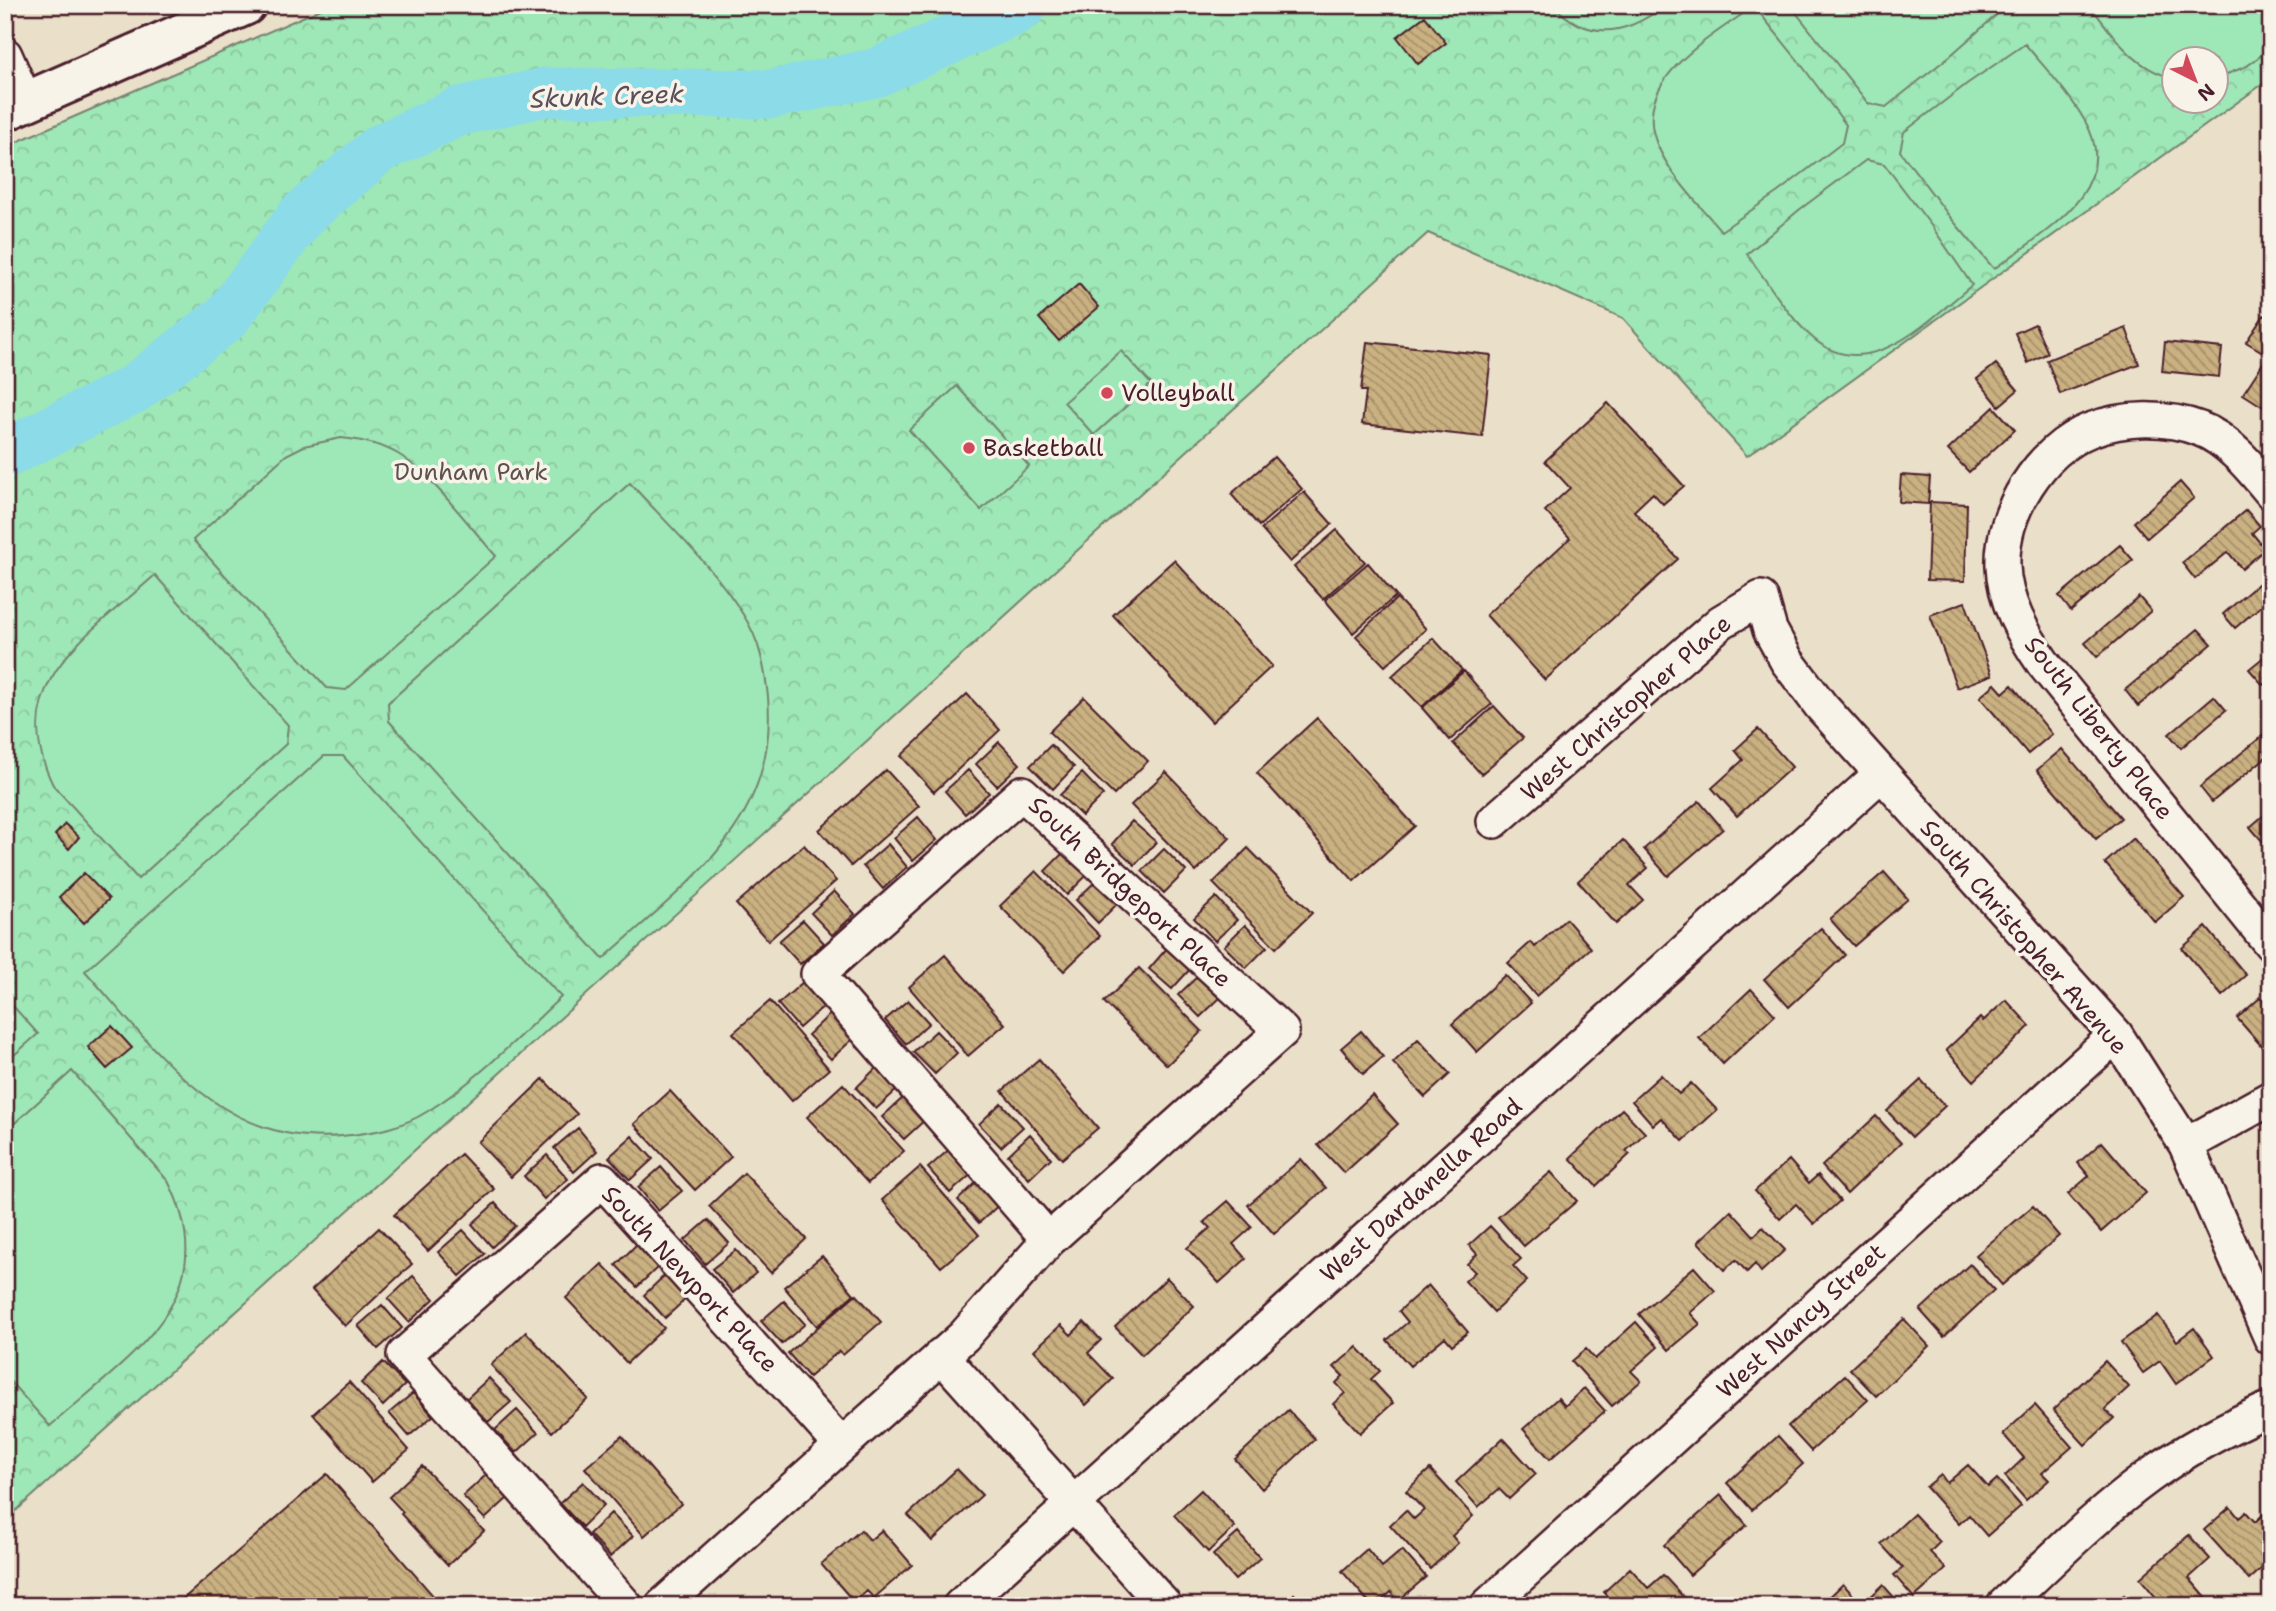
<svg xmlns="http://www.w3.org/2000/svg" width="2276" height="1611" font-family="'Shantell Sans',sans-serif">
	<defs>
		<pattern id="forest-crowns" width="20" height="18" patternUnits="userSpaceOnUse" patternTransform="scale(1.75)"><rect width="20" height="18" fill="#9ee7b6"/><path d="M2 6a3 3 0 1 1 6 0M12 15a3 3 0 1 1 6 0" fill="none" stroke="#8ac69d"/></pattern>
		<pattern id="building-back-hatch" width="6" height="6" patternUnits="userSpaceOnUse" patternTransform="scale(1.75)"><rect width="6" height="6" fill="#cab181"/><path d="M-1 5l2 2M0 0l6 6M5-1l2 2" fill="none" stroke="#a68f6a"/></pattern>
	</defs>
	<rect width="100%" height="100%" fill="#eadfc9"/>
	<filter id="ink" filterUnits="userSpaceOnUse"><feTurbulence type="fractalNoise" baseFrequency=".0143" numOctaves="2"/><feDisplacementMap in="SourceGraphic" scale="14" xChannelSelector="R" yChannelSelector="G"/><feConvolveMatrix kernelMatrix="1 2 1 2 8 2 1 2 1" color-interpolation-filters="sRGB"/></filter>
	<g filter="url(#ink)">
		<!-- forest -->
		<path fill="url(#forest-crowns)" stroke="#748370" stroke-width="2" fill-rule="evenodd" d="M330,5H2271V78L1747,456L1623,318L1428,233L5,1521V147ZM2174,60H2216V102H2174Z"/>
		<!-- pitch -->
		<path fill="#9ee7b6" stroke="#748370" stroke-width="2" d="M1553,5H1665C1627,35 1588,42 1553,5Z
			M1790,5H1999L2002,10L1951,55L1886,107L1868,103Z
			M2090,5H2271V48L2247,66L2217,78L2216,60H2174V78C2135,70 2113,36 2090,5Z
			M1754,6L1797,59L1846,125L1842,143L1778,192L1721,231C1699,204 1670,176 1657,144C1630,79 1712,37 1754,6Z
			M2025,44C2045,68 2069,93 2085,121C2125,190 2040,234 1994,269L1950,217L1900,151L1904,132L1968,83Z
			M1866,160L1884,164L1933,228L1972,285C1931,318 1869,386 1814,339C1790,319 1766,280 1747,254L1799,210Z
			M1121,351L1151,384L1094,435L1064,402Z
			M957,386L1029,466L981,510L909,430Z
			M341,438C361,440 381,444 398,454C430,473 470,527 496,556L346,690L327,688L193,540L286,455L304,446Z
			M630,483C668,525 715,568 744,616C760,641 765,669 768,697C779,824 686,883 603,959L389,721L388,703Z
			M155,575L288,725L286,744L138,879L53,785C3,683 88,636 155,575Z
			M324,756H343L561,997C519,1036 477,1081 428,1111C402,1128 372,1133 342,1136C221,1147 157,1051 85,971Z
			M5,997L38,1034L5,1063Z
			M72,1071L168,1181C228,1299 128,1357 50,1426L5,1376V1132Z"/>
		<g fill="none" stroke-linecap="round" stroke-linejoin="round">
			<!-- river -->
			<path stroke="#8cdbe9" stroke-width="49" d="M5,454L134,389L226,318L302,215L379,149L460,111L545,92L772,94L875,73L1015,11L1023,5"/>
		</g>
		<!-- building -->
		<path fill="url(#building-back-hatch)" stroke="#4a1f2b" stroke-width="2" d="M1425,16L1446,43L1418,64L1397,37Z
			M1079,284L1099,307L1059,341L1039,318Z
			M2264,315L2271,319V357L2246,342Z
			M2035,324L2048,353L2028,363L2015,333Z
			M2126,328L2139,364L2060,394L2047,360Z
			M1367,342L1491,355L1482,437L1362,424L1366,391H1361Z
			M2165,342L2222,348L2219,377L2162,371Z
			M2263,363L2271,368V412L2243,394Z
			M1996,364L2018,390L1999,406L1977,379Z
			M1608,403L1684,486L1663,504L1653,493L1634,511L1678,559L1545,680L1486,615L1570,538L1545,511L1570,488L1545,461Z
			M1994,407L2015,430L1969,472L1948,450Z
			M1274,457L1302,489L1259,526L1231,494Z
			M1901,475L1930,477L1928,504L1899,502Z
			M2180,482L2194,498L2147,538L2134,522Z
			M1304,492L1332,524L1290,562L1261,529Z
			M1930,502L1967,504L1965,581L1927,580Z
			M2246,510L2260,526L2252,533L2265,549L2242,569L2228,552L2195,579L2182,563Z
			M1337,530L1365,562L1323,599L1294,567Z
			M2120,545L2133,560L2071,611L2059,596Z
			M1174,560L1272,666L1212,722L1113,615Z
			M1368,563L1396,596L1353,633L1325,600Z
			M2271,573V603L2268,600L2235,628L2223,614Z
			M2139,597L2151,611L2097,657L2085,643Z
			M1397,598L1426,629L1385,666L1356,636Z
			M1965,602L1992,675L1957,688L1930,615Z
			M2198,629L2212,644L2138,706L2125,690Z
			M1433,638L1462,670L1422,707L1392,676Z
			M2271,651V679L2263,685L2249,669Z
			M1464,671L1492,704L1450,740L1422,708Z
			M1995,684L2003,693L2012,685L2052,734L2028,754L1980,697Z
			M967,694L1000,730L934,792L901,756Z
			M2214,696L2226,710L2181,748L2169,734Z
			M1084,697L1148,761L1114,795L1049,732Z
			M1494,706L1523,738L1481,774L1453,743Z
			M1317,718L1415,826L1354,881L1257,773Z
			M1758,729L1792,767L1737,816L1712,788L1743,760L1735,750Z
			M2266,733L2271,739V753L2212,802L2200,787Z
			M999,742L1020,764L997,786L976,764Z
			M1051,745L1074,767L1053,789L1030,766Z
			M2062,749L2121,818L2096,839L2037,770Z
			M886,770L919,806L851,866L819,830Z
			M968,770L989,793L965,814L945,791Z
			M1166,772L1230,838L1196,872L1131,805Z
			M1082,773L1103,795L1082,816L1060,795Z
			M1699,801L1723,829L1668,876L1644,849Z
			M2271,809V835L2263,842L2250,827Z
			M918,817L937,840L913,861L894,838Z
			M1132,821L1156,842L1135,865L1112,844Z
			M65,824L79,837L69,849L55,835Z
			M2133,838L2184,897L2155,922L2105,863Z
			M1623,840L1648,868L1629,885L1643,900L1616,924L1578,881Z
			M888,844L907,867L883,889L863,866Z
			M804,845L836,881L768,941L736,904Z
			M1248,848L1312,913L1276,948L1213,883Z
			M1164,849L1186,871L1164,893L1142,871Z
			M1066,850L1089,873L1067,895L1045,871Z
			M1036,871L1100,936L1064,971L1000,906Z
			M1884,872L1908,899L1854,946L1830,919Z
			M84,873L109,899L84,923L59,897Z
			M1098,879L1120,901L1098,923L1076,900Z
			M834,891L855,914L832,935L811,913Z
			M1216,897L1237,920L1215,941L1194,918Z
			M1566,919L1591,948L1536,996L1508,963L1531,942L1535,947Z
			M803,920L824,943L800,964L779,941Z
			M1245,925L1267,947L1246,968L1224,946Z
			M2206,927L2246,975L2222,996L2182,948Z
			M1821,928L1845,955L1789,1007L1764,979Z
			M1168,947L1192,967L1172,989L1149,969Z
			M945,955L1005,1024L968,1056L909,987Z
			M1139,968L1202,1031L1167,1065L1104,1002Z
			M1200,974L1222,996L1200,1017L1178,995Z
			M1505,975L1531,1003L1477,1052L1452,1024Z
			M803,982L824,1006L799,1028L778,1004Z
			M1751,989L1775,1015L1723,1064L1699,1038Z
			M2261,997L2271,1008V1057L2237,1018Z
			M908,1000L929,1023L906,1044L885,1020Z
			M2006,1000L2030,1026L1974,1081L1946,1050L1980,1018L1983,1021Z
			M770,1001L829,1069L792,1101L733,1033Z
			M831,1013L854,1038L831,1059L808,1035Z
			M112,1026L132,1048L107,1069L88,1047Z
			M936,1031L957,1053L935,1074L913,1052Z
			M1361,1031L1383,1057L1363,1074L1341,1048Z
			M1418,1039L1450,1074L1425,1097L1393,1063Z
			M1039,1059L1098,1128L1062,1159L1002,1091Z
			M878,1066L899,1088L876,1109L856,1088Z
			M1661,1075L1679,1094L1691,1083L1717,1110L1683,1141L1661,1118L1653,1125L1632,1101Z
			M543,1079L577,1114L511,1177L478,1142Z
			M1921,1080L1945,1106L1912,1137L1887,1111Z
			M843,1084L904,1151L868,1183L807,1117Z
			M670,1091L731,1157L695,1190L634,1124Z
			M1372,1095L1398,1124L1344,1173L1318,1145Z
			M905,1096L927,1118L904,1139L882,1117Z
			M1001,1103L1023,1127L1001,1147L979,1124Z
			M1622,1109L1645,1133L1626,1151L1630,1154L1596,1186L1570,1158Z
			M1876,1116L1901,1143L1847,1194L1822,1166Z
			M578,1128L597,1151L574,1172L554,1148Z
			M1030,1134L1051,1158L1029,1179L1008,1155Z
			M632,1136L653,1159L630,1180L609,1157Z
			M2102,1142L2146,1193L2101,1232L2068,1194L2089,1176L2078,1163Z
			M952,1147L974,1172L950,1193L928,1168Z
			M461,1154L494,1189L428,1251L394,1215Z
			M547,1155L568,1179L544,1199L524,1176Z
			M1301,1159L1326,1188L1274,1234L1248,1205Z
			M1789,1160L1809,1183L1818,1175L1840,1201L1814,1224L1796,1204L1780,1219L1755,1191Z
			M661,1167L682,1191L658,1211L638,1187Z
			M920,1167L979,1235L941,1267L882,1200Z
			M1551,1172L1577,1201L1524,1246L1498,1217Z
			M744,1173L806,1239L771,1273L709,1206Z
			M980,1179L1002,1202L979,1223L958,1200Z
			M1228,1201L1252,1227L1233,1244L1246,1259L1219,1283L1187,1248L1210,1228L1204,1222Z
			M495,1203L515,1226L492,1247L472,1224Z
			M2033,1206L2059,1236L2002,1285L1976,1255Z
			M1731,1211L1754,1236L1763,1227L1785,1250L1761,1272L1755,1264L1747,1272L1736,1260L1724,1270L1698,1242Z
			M708,1220L729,1243L705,1264L685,1240Z
			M1490,1226L1521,1259L1513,1266L1527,1281L1494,1312L1465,1281L1475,1272L1467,1264L1477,1254L1469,1245Z
			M379,1228L412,1264L345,1326L312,1290Z
			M463,1230L485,1254L460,1276L438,1252Z
			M638,1243L660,1265L637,1287L616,1265Z
			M736,1250L756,1273L733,1293L712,1269Z
			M822,1256L854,1294L817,1326L784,1287Z
			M602,1264L664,1328L627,1363L566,1298Z
			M1970,1264L1994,1290L1944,1337L1920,1310Z
			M1694,1267L1715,1291L1690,1313L1700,1324L1669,1350L1639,1314Z
			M666,1274L688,1297L665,1318L644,1295Z
			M413,1276L434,1299L409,1322L388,1299Z
			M1167,1278L1194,1306L1142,1355L1115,1327Z
			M1428,1285L1468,1332L1452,1345L1445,1337L1410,1366L1387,1340L1408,1322L1399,1311Z
			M856,1294L881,1322L843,1355L839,1351L809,1377L788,1353Z
			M784,1301L805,1324L782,1344L761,1321Z
			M382,1305L402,1328L378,1349L358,1326Z
			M2158,1315L2177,1341L2194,1328L2214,1356L2176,1384L2160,1361L2143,1373L2121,1342Z
			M1904,1319L1929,1346L1876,1396L1850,1369Z
			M1084,1322L1101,1340L1088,1353L1113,1379L1086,1405L1034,1350L1061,1325L1071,1335Z
			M1636,1322L1658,1347L1631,1371L1641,1381L1612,1406L1572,1361L1586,1349L1595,1359Z
			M526,1332L588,1399L552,1432L491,1365Z
			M1357,1347L1380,1371L1371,1379L1393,1403L1360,1433L1333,1404L1345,1393L1336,1383L1343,1376L1334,1367Z
			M2105,1361L2129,1387L2105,1409L2114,1418L2085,1445L2053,1410Z
			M383,1362L405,1385L383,1406L361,1383Z
			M1845,1375L1868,1400L1811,1451L1788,1426Z
			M489,1378L511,1402L488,1422L466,1399Z
			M349,1382L409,1450L372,1482L313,1414Z
			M1584,1388L1605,1411L1550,1459L1523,1429L1558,1398L1565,1406Z
			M413,1393L433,1416L409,1436L389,1413Z
			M2035,1405L2072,1447L2042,1473L2049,1480L2026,1500L2005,1476L2024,1458L2003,1434Z
			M517,1410L538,1433L516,1453L495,1430Z
			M1288,1410L1315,1439L1262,1489L1235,1459Z
			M622,1436L681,1504L644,1536L585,1468Z
			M1778,1436L1803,1464L1752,1510L1727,1483Z
			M1503,1438L1536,1474L1509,1499L1499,1489L1478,1507L1456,1482Z
			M1968,1465L1988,1487L1997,1479L2021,1506L1987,1536L1969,1515L1959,1524L1926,1487L1941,1475L1947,1483Z
			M422,1466L484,1531L448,1565L401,1514L403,1512L389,1497Z
			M957,1469L982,1495L932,1541L908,1515Z
			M1430,1469L1473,1516L1452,1536L1458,1543L1430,1569L1390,1525L1406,1510L1414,1519L1424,1510L1406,1491Z
			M327,1474L442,1606H321L318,1602L314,1606H175Z
			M486,1475L508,1498L485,1519L463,1496Z
			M583,1482L604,1505L582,1527L560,1503Z
			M1201,1490L1235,1527L1208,1552L1174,1515Z
			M1721,1495L1747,1525L1690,1575L1664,1545Z
			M2230,1507L2239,1518L2246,1512L2255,1522L2266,1512L2271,1518V1560L2249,1580L2204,1530Z
			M611,1513L633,1536L610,1557L589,1534Z
			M1914,1514L1940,1542L1930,1552L1946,1569L1914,1598L1894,1575L1903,1568L1881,1544Z
			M861,1530L870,1540L882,1530L912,1565L874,1598L867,1591L854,1602L821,1564Z
			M1238,1533L1260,1558L1235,1580L1213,1555Z
			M2189,1535L2210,1559L2189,1578L2208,1600L2201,1606H2163L2140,1578Z
			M1367,1549L1382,1567L1402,1550L1426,1577L1398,1601L1391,1592L1376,1606H1372L1342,1571Z
			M1630,1568L1648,1588L1663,1575L1689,1603L1686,1606H1617L1604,1592Z
			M1843,1584L1862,1605L1883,1585L1902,1606H1820Z
			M1294,1594L1304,1606H1281Z
			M2124,1595L2133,1606H2111Z"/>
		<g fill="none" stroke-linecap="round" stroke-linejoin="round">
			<!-- street casing -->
			<g stroke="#4a1f2b" stroke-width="38">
				<path id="street" d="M5,55L26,103
					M2271,492C2253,470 2228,439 2200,429C2166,416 2124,417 2090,430C2040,450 2001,512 2003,566C2004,601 2023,634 2043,663L2271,944
					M1022,793L1282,1031L1049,1240L818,974Z
					M1494,821L1721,622L1761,598L1770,630L1787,661L1821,706L2116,1035L2186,1145L2271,1338
					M2186,1145L2271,1098
					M941,1355L1165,1606
					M626,1606L404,1355L602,1180L841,1445
					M662,1606L964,1336L1049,1240
					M960,1606L1881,774
					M1487,1606L2116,1035
					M2003,1606C2050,1562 2096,1515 2148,1477C2186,1449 2228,1427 2271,1408"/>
			</g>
			<!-- secondary casing -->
			<g stroke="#4a1f2b" stroke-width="44">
				<path id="secondary" d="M5,111L246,5"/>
			</g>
			<!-- street -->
			<use href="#street" stroke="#f7f3e8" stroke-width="33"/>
			<!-- secondary -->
			<use href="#secondary" stroke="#f7f3e8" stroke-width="38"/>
		</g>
	</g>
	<!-- markers -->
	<g fill="#d1495b" stroke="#f7f3e8" stroke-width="2.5">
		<circle cx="1107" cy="393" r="7"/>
		<circle cx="969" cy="448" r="7"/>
	</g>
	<g text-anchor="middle" stroke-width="7" stroke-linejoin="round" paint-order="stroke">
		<!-- poi labels -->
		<g font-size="24" fill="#4a1f2b" stroke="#f7f3e8" text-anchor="start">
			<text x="1121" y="401">Volleyball</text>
			<text x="983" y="456">Basketball</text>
		</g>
		<!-- park labels -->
		<g font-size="24" fill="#5f514e" stroke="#f7f3e8">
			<text x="471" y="480">Dunham Park</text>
		</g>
		<!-- street labels -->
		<g font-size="24" fill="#4a1f2b" stroke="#f7f3e8">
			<text transform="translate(1626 708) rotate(-41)" y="8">West Christopher Place</text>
			<text transform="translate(2099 728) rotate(52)" y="8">South Liberty Place</text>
			<text transform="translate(1130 892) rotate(43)" y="8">South Bridgeport Place</text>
			<text transform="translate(2024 937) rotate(49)" y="8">South Christopher Avenue</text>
			<text transform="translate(1421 1190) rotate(-42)" y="8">West Dardanella Road</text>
			<text transform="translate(690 1279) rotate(47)" y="8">South Newport Place</text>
			<text transform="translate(1801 1321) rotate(-42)" y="8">West Nancy Street</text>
		</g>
		<!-- water labels -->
		<g font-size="26" font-style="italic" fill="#5a4e5a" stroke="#f7f3e8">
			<text transform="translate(607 96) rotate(-2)" y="9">Skunk Creek</text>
		</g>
	</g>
	<!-- margin -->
	<rect width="2276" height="1611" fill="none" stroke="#f7f3e8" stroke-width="28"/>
	<rect x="14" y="14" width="2248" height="1583" fill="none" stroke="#4a1f2b" stroke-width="2.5" filter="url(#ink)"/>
	<!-- north arrow -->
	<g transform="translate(2195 80) rotate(138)"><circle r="33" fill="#f7f3e8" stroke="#b29e9c" stroke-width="2"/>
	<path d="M0-5L12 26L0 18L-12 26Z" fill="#d1495b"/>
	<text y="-10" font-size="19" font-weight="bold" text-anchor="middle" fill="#4a1f2b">N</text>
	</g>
</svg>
